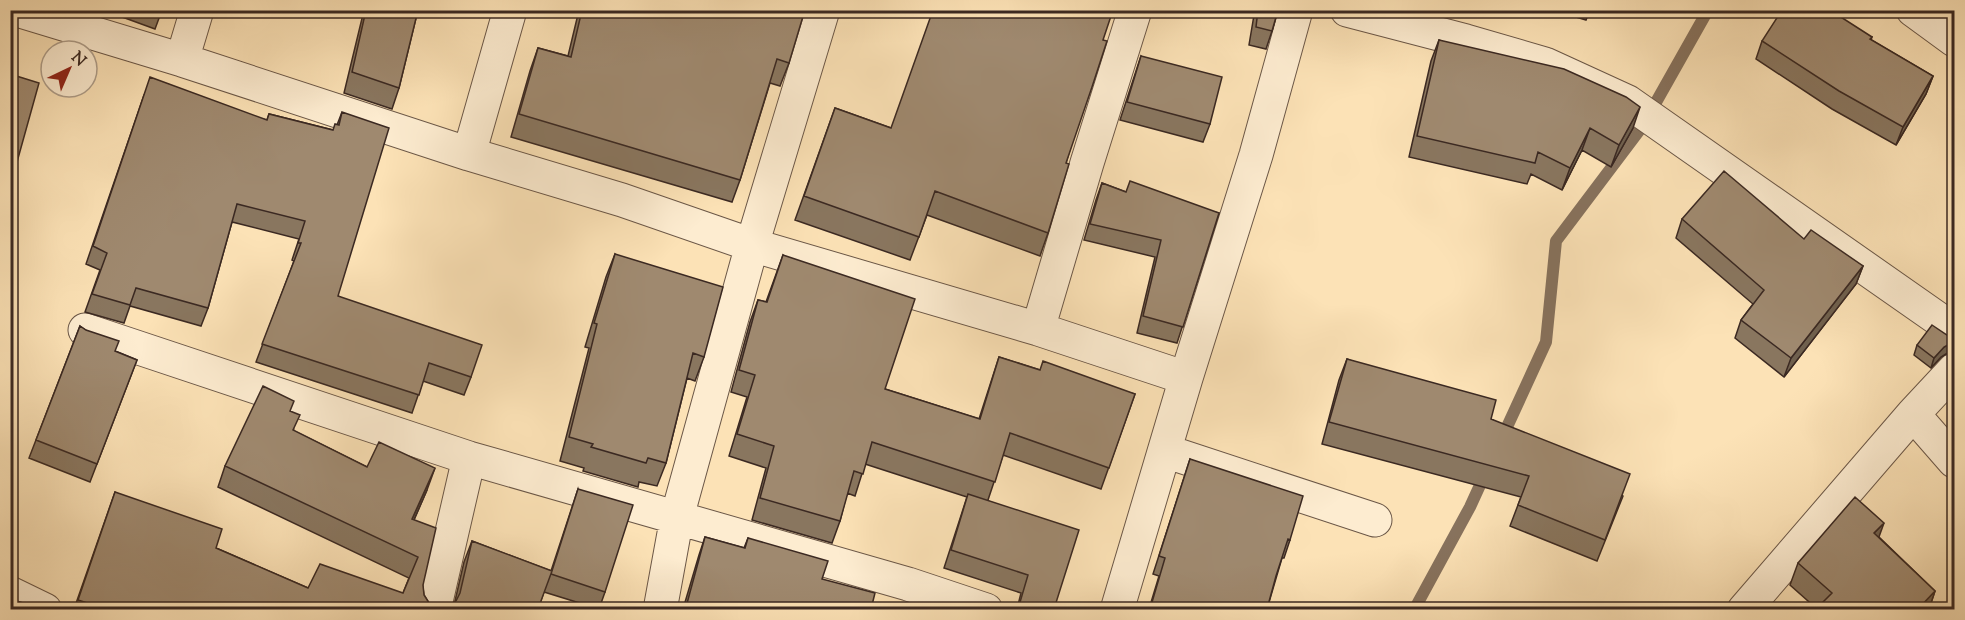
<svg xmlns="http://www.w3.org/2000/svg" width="1965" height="620" font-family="'Sorts Mill Goudy',serif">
	<rect width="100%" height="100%" fill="#fce2b6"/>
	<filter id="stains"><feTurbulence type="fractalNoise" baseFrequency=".00333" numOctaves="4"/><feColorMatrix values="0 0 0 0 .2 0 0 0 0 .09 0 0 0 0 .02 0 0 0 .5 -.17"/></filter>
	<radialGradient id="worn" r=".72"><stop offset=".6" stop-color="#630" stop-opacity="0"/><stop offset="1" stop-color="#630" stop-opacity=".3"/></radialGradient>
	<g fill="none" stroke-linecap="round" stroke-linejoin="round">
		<!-- stream -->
		<path stroke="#87725d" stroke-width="12" d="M1501,440L1546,342L1556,241L1642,127L1708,10
			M1414,610L1470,507L1486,472"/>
		<!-- minor casing -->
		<g stroke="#6b5747" stroke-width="35">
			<path id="minor" d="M17,10L182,60L469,154L622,200L752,245L1038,329L1186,378
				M1347,10L1466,41L1545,64L1628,102L1954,330
				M1913,10L1954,40
				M182,60L197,10
				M469,154L510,10
				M1038,329L1087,163L1135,10
				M85,330L469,458L908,584L986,610
				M1913,414L1954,461
				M1165,451L1375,520
				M10,593L45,610
				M434,610L469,458
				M660,610L677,517L752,245L823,10
				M1117,610L1186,378L1256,155L1296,10
				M1744,610L1913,414L1954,370"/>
		</g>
		<!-- minor -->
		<use href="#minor" stroke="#fdecd0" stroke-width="33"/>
	</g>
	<!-- wall -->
	<path fill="#89765f" stroke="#3b2922" stroke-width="1.5" d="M103,10H162L155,29Z
		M364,10H418L399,88L392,109L344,93Z
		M579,10H795L789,63L780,86L770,83L740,180L732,202L511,137L530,71L538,48L568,56Z
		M1241,10H1278L1272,31L1266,49L1249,45L1254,15Z
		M1553,10H1590L1586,20Z
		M1023,16L1103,40L1066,163L1048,233L1040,256L927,215L910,260L795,220L835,108L891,128Z
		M1872,37L1871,40L1933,76L1926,94L1896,145L1832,109L1756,59L1762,41Z
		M1439,40L1633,128L1611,167L1582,150L1562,190L1531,174L1527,184L1409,157L1431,61Z
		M1141,56L1210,124L1203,142L1120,120Z
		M10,74L17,162L10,179Z
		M144,95L267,120L269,114L333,130L337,125L342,112L338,296L471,377L464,395L423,381L412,413L256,362L294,261L292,260L299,239L232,222L208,308L201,326L130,306L124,323L85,312L100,270L86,264Z
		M1102,183L1126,192L1219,213L1177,343L1137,333L1155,257L1084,240L1096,200Z
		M1682,219L1804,239L1863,266L1856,284L1784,377L1735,338L1741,320L1753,304L1676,238Z
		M615,254L704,357L695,381L687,378L666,463L657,486L639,482L638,487L583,471L584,468L560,461L589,348L585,347L606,277Z
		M783,255L885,389L979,419L999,357L1040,370L1135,394L1101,489L1003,455L988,500L1054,609H1017L1021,593L944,568L967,497L865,464L855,496L847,493L840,521L832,543L752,520L766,468L729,456L747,397L731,392L750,322L758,300L766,302Z
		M80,326L115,351L137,360L90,482L29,458Z
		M1947,335L1949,352L1941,357L1931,368L1914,355L1917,345Z
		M1347,359L1491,419L1623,496L1597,561L1510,526L1521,497L1322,444L1339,380Z
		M290,411L294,431L367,467L427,490L414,520L424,595L429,603L438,607H447L455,601L464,562L472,541L551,571L578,489L605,592L599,609L544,592L538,609H74L115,492L216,548L308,588L403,593L409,578L218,487L225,466Z
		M1190,459L1290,540L1284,558H1282L1267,609H1149L1159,576L1153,574Z
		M705,537L744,548L748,538L822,579L871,609H683L699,555Z
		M1879,537L1935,591L1929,609H1816H1817L1790,585L1798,563Z"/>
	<!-- shaded-wall -->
	<path fill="#6f604e" stroke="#3b2922" stroke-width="1.5" d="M1933,76L1926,94L1896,145L1903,127Z
		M1640,107L1633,128L1611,167L1619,145Z
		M1590,128L1582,150L1562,190L1570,168Z
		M1863,266L1856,284L1784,377L1791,358Z
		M1953,342H1954V352H1949L1941,357L1931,368L1934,358L1944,347Z
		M435,468L427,490L405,540L412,519Z
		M1884,523L1876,545L1874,533Z
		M1935,591L1929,609H1918Z"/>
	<!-- building -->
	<path fill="#9f896f" stroke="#3b2922" stroke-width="1.5" d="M366,10H418L399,88L352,72Z
		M582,10H795L804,13L789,63L777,59L740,180L519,114L538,48L571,57Z
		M933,10H1009L1023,16L1025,10H1113L1103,40L1107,41L1092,87L1066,163L1069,164L1048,233L935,191L919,237L804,196L835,108L891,128Z
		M1258,10H1278L1272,31L1256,27Z
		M1782,10H1830L1872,37L1870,39L1933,76L1903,127L1839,91L1762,41Z
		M1439,40L1564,69L1626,97L1640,107L1619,145L1590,128L1570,168L1538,152L1535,163L1417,136Z
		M1141,56L1222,77L1210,124L1127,102Z
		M10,74L39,83L17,162L10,160Z
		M150,77L267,120L269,114L333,130L335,124L339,125L342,112L389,128L338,296L482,345L471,377L429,363L419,395L262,344L301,243H298L305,221L237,204L208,308L136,288L130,305L92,294L107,253L93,246Z
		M1724,171L1804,239L1811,230L1863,266L1791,358L1741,320L1764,290L1682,219Z
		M1130,181L1219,213L1183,327L1143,316L1161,240L1090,224L1102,183L1126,192Z
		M615,254L723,287L704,357L693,353L666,463L648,458L646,463L591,447L593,444L569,437L597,324L594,323Z
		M783,255L915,299L885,389L980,419L999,357L1040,370L1043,361L1135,394L1109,468L1010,433L995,482L872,442L863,474L854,471L840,521L760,498L774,446L737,434L755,375L739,370L758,300L767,302Z
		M1932,325L1947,335L1954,338V342H1953L1944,347L1934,358L1917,345Z
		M80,326L86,330L119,341L115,351L137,360L97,464L36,440Z
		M1347,359L1496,400L1491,419L1630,474L1605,540L1518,505L1529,476L1329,422Z
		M263,386L294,401L290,411L300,415L293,430L367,467L379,442L435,468L412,519L436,528L423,585L424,595L429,603L438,607H447L456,601L460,593L472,541L552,571L538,609H106L78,600L115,492L222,529L216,548L308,588L320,564L403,593L418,557L225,466Z
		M1190,459L1303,496L1290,540L1288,539L1276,576L1267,609H1150L1165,558L1159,556Z
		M578,489L633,505L605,592L551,574Z
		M968,494L1079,530L1054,609H1018L1028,575L951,550Z
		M1855,497L1884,523L1874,533L1935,591L1918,609H1816L1832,593L1798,563Z
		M705,537L745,548L748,538L828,561L822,579L875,593L871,609H695L686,607Z
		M10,599L43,609H10Z"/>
	<!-- margin -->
	<rect width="1965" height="620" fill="none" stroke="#fce2b6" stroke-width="36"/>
	<rect x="12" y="12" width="1941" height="596" fill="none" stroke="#3b2922" stroke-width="3"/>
	<rect x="18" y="18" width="1929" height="584" fill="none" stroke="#3b2922" stroke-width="1.5"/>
	<!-- north arrow -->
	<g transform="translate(69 69) rotate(44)"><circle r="28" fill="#fdecd0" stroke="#af9e8a" stroke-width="1.5"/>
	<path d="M0-4.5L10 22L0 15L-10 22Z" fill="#8f2418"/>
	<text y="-9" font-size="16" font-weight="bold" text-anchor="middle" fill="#3b2922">N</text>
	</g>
	<rect width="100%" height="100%" filter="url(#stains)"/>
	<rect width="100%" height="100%" fill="url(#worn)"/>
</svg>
